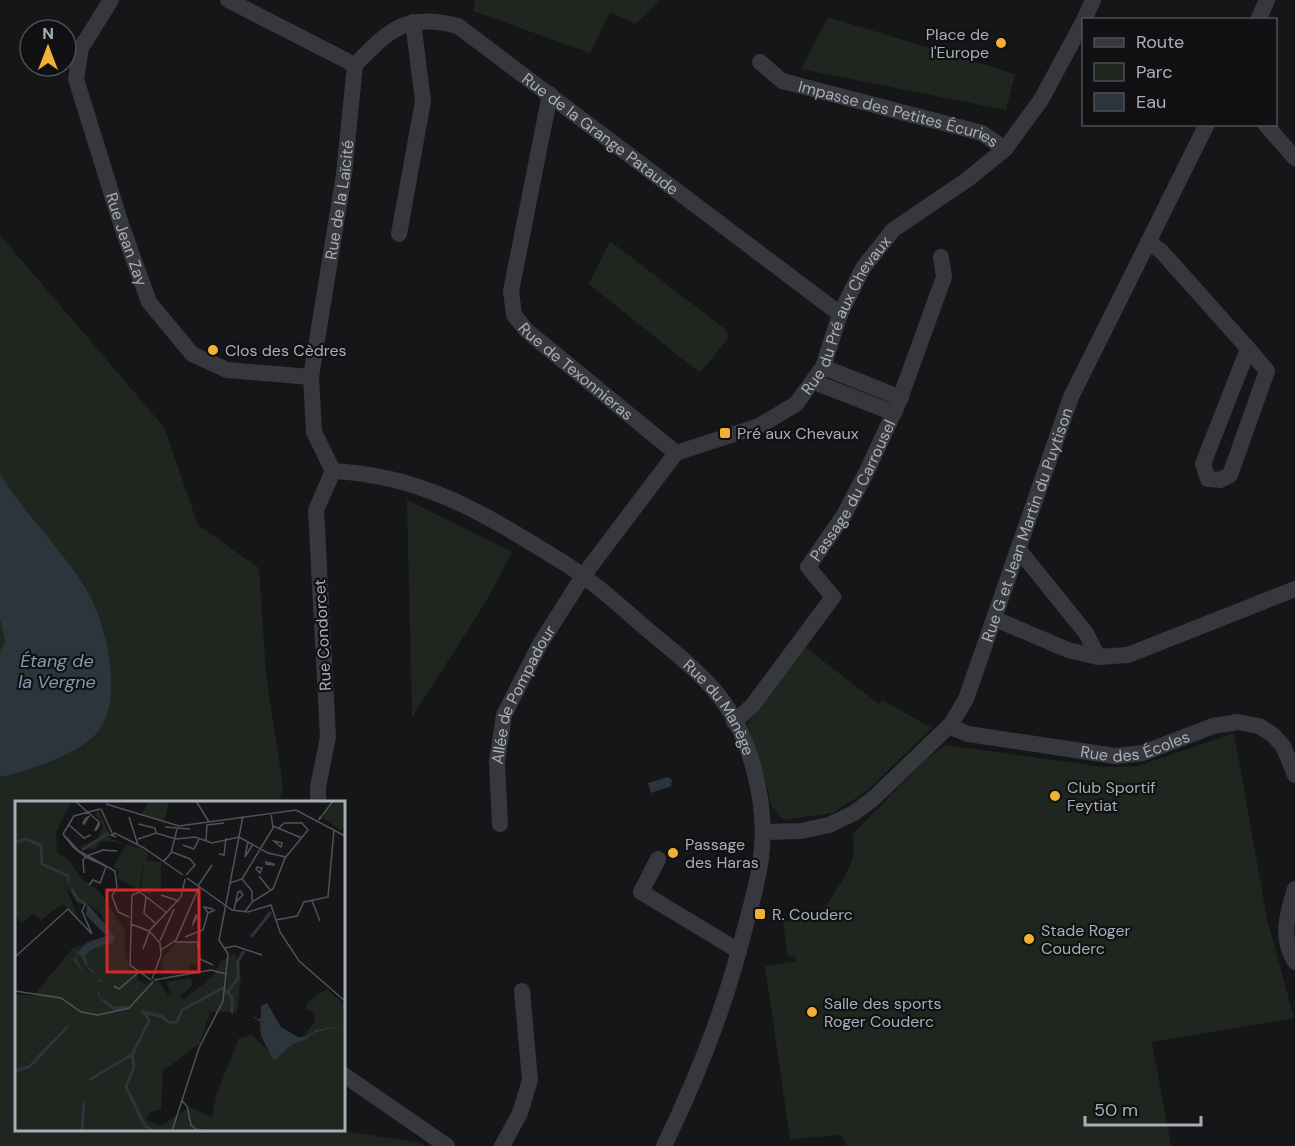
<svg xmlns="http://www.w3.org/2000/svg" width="1295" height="1146" font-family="'DM Sans',sans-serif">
	<rect width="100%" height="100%" fill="#161618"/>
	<!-- green -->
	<path fill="#1e261f" d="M475,0H660L635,24L610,12L590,53L473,11Z
		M828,17L1015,74L1006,110L801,69Z
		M0,235L164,427L198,525L259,568L266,674L283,787L279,802H16V1130H338L421,1143L424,1146H0Z
		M610,241L725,329L729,337L700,373L589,284Z
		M407,500L512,552L487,600L412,717Z
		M805,647L879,704L882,700L932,728L867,791L833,813L784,820C773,811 769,803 768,789L747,724Z
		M1234,733L1267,919L1294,1018L1152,1042L1171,1146H847L841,1135L790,1139L765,966L796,961L795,956L788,957L783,922L818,917C833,893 861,864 852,835L925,760L946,745L1104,767L1138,766Z"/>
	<!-- water -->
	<path fill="#2c353c" d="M0,474C25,514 59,546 85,587C106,621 126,701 96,734C76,755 28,771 0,777V651L5,642L0,618Z
		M668,777L672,780L671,786L651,793L648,783Z"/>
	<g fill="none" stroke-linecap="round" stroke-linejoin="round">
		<!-- street -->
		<g stroke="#37383d" stroke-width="16">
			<path id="s1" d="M111,0L81,48L76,79L122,227L149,302L192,354L227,370L311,377"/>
			<path d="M228,0L355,65"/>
			<path d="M1084,20L1093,0"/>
			<path d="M1258,20L1267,0"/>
			<path id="s2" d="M760,62L782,81L982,133L1005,149"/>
			<path id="s3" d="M355,65C389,30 406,12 458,26L840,314"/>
			<path id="s4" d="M550,94L511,291L514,315L527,331L676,453"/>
			<path d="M1265,124L1295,158"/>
			<path d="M399,234L423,101L413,22"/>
			<path d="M1148,242L1161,251L1245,345L1267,371L1230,475L1220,480L1208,479L1203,464L1248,349"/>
			<path d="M823,367L901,398"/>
			<path d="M814,382L894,413"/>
			<path id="s5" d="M333,471C426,476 484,514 561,561C593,581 620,606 649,631C672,650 695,668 715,691C751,733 768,804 761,858C757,889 747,920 739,950C721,1018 695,1082 664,1146"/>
			<path id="s6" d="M333,471L314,432L311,377L344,174L355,65"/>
			<path d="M1019,550L1086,633L1098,657"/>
			<path d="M995,619L1068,650L1098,657L1128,655L1295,589"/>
			<path id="s7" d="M734,722L752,706L833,597L808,567L844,515L866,473L898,404L944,277L941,257"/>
			<path id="s8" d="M951,724L956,729L968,734L1115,756L1143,753L1213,726L1238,722L1259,726L1273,735L1283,746L1295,775"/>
			<path d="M318,802V787L328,737L316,510L333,471"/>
			<path id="s9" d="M500,824L497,761L504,715L540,644L583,576L676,453L759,426L796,404L823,367L840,314L863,268L893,230L968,179L1005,149L1041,100L1084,20"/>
			<path id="s10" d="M763,832L801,831L829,825L854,813L874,798L951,724L966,699L1071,397L1207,124"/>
			<path d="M658,859L641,892L739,951"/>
			<path d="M1295,889C1287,916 1280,937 1295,962"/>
			<path d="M344,1075L447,1146"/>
			<path d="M502,1146L520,1113L530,1080L522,991"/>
		</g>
	</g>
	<!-- markers -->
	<g fill="#f2b134" stroke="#111113" stroke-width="2">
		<circle cx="1001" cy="43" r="6"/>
		<circle cx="213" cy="350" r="6"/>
		<rect x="719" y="427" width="12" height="12" rx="3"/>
		<circle cx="1055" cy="796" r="6"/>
		<circle cx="673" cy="853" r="6"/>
		<rect x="754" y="908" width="12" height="12" rx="3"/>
		<circle cx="1029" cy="939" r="6"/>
		<circle cx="812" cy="1012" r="6"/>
	</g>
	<g text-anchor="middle" stroke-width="4.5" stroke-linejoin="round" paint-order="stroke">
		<!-- poi labels -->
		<g font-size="16" fill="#a8adb8" stroke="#111113" text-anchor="start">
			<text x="989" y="40" text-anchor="end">Place de<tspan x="989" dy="18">l'Europe</tspan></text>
			<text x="225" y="356">Clos des Cèdres</text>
			<text x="737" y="439">Pré aux Chevaux</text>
			<text x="1067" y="793">Club Sportif<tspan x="1067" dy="18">Feytiat</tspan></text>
			<text x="685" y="850">Passage<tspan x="685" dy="18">des Haras</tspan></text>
			<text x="772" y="920">R. Couderc</text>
			<text x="1041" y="936">Stade Roger<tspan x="1041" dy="18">Couderc</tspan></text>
			<text x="824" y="1009">Salle des sports<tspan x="824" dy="18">Roger Couderc</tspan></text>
		</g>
		<!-- street labels -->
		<g font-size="16" fill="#a8adb8" stroke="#111113">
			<text dy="6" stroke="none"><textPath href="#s2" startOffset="150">Impasse des Petites Écuries</textPath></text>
			<text dy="6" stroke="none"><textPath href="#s3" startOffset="297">Rue de la Grange Pataude</textPath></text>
			<text dy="6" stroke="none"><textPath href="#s6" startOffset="278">Rue de la Laïcité</textPath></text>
			<text dy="6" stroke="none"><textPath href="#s1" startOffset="256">Rue Jean Zay</textPath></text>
			<text dy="6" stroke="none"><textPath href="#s9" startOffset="657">Rue du Pré aux Chevaux</textPath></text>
			<text dy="6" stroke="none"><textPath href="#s4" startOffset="309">Rue de Texonnieras</textPath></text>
			<text dy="6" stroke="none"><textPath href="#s7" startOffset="288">Passage du Carrousel</textPath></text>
			<text dy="6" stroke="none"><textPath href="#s10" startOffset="440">Rue G et Jean Martin du Puytison</textPath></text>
			<text transform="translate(322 635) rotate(-93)" y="6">Rue Condorcet</text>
			<text dy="6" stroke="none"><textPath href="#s9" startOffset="135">Allée de Pompadour</textPath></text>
			<text dy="6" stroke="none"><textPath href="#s5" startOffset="466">Rue du Manège</textPath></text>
			<text dy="6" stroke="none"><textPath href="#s8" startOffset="190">Rue des Écoles</textPath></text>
		</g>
		<!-- water labels -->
		<g font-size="18" font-style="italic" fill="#7f9bb3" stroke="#111113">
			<text x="57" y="667">Étang de<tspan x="57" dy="21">la Vergne</tspan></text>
		</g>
	</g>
	<!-- overview -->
	<g transform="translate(15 801)">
		<rect width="330" height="330" fill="#161618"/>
		<path d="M0,0H57L41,31L42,52L54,59L67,78L84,90L110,130V153L116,170L123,172V179L130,183L141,177L153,194L158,195L151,181L176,177L177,185L164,196L170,198L198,175L205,161L220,152L226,175L222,211H195L185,242L148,270L146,308L134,312L131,319L145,325L175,306L197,316L202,292L224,237L237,234L253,250L285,239L300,220V214L291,207L293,201L312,188L330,204V330H0V194H19L58,147L90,136L87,114L72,101L64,104L50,84L65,121L48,103L26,119L18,113L7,123L0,114ZM134,0H154L149,20L126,13ZM323,0L330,3V25L325,29L308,17L318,1ZM84,9L96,38L133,50L132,60L146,61V87L134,93L126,90L129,63L124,89L102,77L104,69L98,66L112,43L91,40L85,41L81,48L62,47L82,38L88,25L79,11ZM160,142H180L184,162L174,164L176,171L159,174L148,170L147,158Z" fill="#1e261f"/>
		<path d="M72,102L100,136L98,142L79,147L70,154L73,165L89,181L82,180V190L84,191L85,197L91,199L93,204L103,207L107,204L112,206L104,208L92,204L84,197L82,191V180L86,178L74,169L65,153L60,155L69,173L59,159L60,155L63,151L73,141L92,135L71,114ZM211,189L215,193L217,196L218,214L240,216L242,218L246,217V205L252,202L266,226L283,236H291L300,229L330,224L298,232L292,238L276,244L259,260L246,235L245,221L238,216L217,214V196L212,192Z" fill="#2c353c"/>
		<path fill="none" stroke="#2c353c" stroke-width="3" d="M0,41L11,38L26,44L27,63L53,75L54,81M67,49L94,32M57,88L63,99L70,102M236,136L256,111M212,191L223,178V160L229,150M89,199L98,207H113M126,211L146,215L155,222L162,221L167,209L208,187L217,196V212M130,212L134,220L117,254L119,266L111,286L130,325L138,330M0,270L14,266L53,225M74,279L116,254M67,330L69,302"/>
		<path fill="none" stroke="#505258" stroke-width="1.5" d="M60,0L84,21M181,0L194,21M91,3L164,25L281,9L330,35M86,8L97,32M74,15L69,23L68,22L70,18ZM114,16L123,44M305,16L304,19L318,0M84,21V25L81,29H80ZM53,23L69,37L76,34M123,23L140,27L141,32M258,25L287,37M150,26L175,28M48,33L59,15L85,8M101,36L96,34L100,32L129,47L168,74M123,38L141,32L161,38L180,36L197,42L224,36L253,52L271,56M191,40L192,24L209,22M233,40L230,56L238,43M259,40L267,42L266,46L260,41ZM168,44L179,48L184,38M156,52L162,28M204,53L209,54L211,37M149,60L157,51L175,58L180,64L171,74M251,61L259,63V64L251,63ZM242,66L247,67L245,72L241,68ZM97,68L71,56L64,51L58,46L48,33L64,50L100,70L102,86M69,72L68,59L72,55L88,49L102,50M244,75L256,90M172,77L217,109L233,111L256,104L265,131L284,160L330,200M227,78L237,90V100M215,82L227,78L258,27L256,12M74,84L78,79L85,82L91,66M183,85L197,64M102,86L97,95L103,111L114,116M117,94L115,164L136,179M117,94L125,91L152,112M146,94L164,100M131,96L129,112L140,122M297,100L305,120M198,108L189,106L193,112L200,109M219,109L223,91L225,90L228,94L221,101M230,111L237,101L258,88L270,57L293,29L287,22H269L264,27M181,114L182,116L178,123V122ZM261,119L282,115L289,101L313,96L319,28M116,123L134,130L145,142L146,154L137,178M170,136L188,129L193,112M145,140L159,108M160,141H182L185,158L198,164M210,147L220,145L247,154M128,148L135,129L166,96L170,78M146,149L161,139L184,86M0,156L53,108L77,133L67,110L71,102M139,179L196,169L211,173M99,185L104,188L124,171M0,190L46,197L66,211L83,214L114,207L138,181M167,300L172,305L176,324L182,329L199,330M157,330L184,247L208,200L213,153L204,139L228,15"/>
		<path fill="#d62828" fill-opacity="0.15" stroke="#d62828" stroke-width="3" d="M92,89H184V171H92Z"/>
		<rect width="330" height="330" fill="none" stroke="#a8adb8" stroke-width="3"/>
	</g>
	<!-- legend -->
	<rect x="1082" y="18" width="195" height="108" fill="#111113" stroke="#4d4f55" stroke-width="1.5"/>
	<rect x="1094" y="38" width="30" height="9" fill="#37383d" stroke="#4d4f55" stroke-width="1.5"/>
	<text x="1136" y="48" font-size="18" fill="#a8adb8">Route</text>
	<rect x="1094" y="63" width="30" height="18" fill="#1e261f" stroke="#4d4f55" stroke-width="1.5"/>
	<text x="1136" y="78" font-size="18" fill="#a8adb8">Parc</text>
	<rect x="1094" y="93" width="30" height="18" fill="#2c353c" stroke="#4d4f55" stroke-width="1.5"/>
	<text x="1136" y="108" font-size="18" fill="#a8adb8">Eau</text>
	<!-- north arrow -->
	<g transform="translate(48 48)"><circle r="28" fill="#111113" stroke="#4d4f55" stroke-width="1.5"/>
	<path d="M0-4.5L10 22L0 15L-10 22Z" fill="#f2b134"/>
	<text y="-9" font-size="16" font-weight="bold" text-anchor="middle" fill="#a8adb8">N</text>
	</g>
	<!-- scale -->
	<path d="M1085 1116v9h116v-9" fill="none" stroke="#a8adb8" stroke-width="3"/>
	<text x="1094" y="1116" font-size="18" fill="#a8adb8" stroke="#111113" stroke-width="4.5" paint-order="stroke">50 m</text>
</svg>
